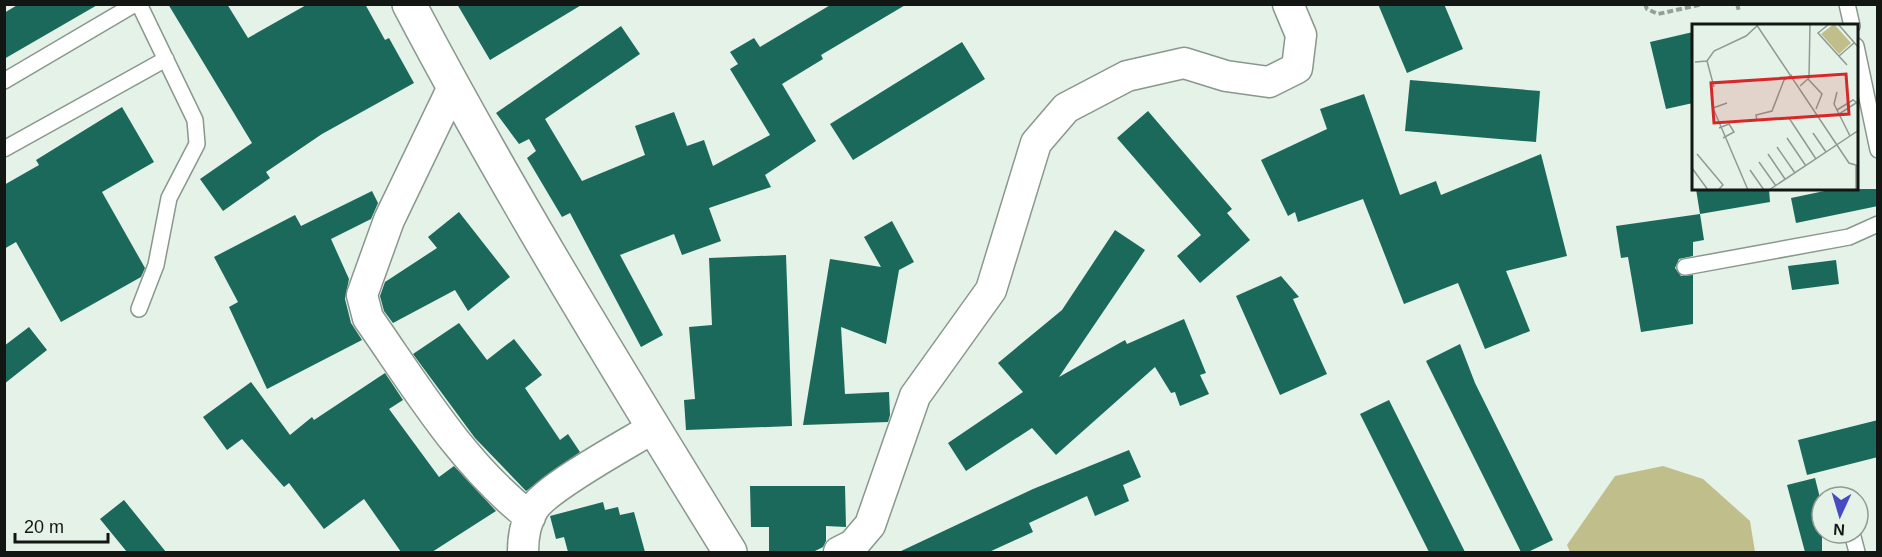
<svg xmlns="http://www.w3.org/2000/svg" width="1882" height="557" font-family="Arial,sans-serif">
	<rect width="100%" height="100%" fill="#e4f2e8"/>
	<!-- green -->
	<path fill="#c0be8b" d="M1663,466L1703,479L1750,521L1755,552H1570L1567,545L1615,476Z"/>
	<!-- building -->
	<path fill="#1a695b" d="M19,4H99L4,59V13Z
		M168,4H227L248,38L308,4H365L385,40L389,38L414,83L322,134L266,172L270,178L223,211L200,179L252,143Z
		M457,4H583L490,60Z
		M832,4H907L821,55L823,59L782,84L816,141L765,175L771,187L709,208L721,241L682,255L674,234L620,255L663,335L641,347L570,213L562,217L527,158L536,151L529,139L519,144L496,113L621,26L640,54L545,119L582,181L645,155L635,126L674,112L687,146L704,140L713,166L770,135L730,69L738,64L730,52L754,38L760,47Z
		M1378,4H1444L1463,49L1407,73Z
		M1693,32V103L1666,109L1650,42Z
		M962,42L985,79L853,160L830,124Z
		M1410,80L1540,91L1536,142L1405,131Z
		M1364,94L1400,195L1436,181L1441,195L1541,154L1567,256L1506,271L1530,331L1485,349L1458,283L1404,304L1363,199L1298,222L1295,212L1288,216L1261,160L1327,129L1320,109Z
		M122,107L154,162L102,192L145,268L141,277L61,322L16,242L4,249V185L39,165L36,160Z
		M1148,111L1232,209L1227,213L1250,240L1200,283L1177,256L1201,235L1117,138Z
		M1696,189H1769L1770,202L1700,214L1704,240L1693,242V256L1679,259L1675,268L1681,276L1693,275V324L1641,332L1628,257L1621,258L1616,226L1700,214Z
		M1834,189H1878V206L1796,223L1791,198Z
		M372,191L378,203L371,219L331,239L349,279L345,299L351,323L362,340L267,389L229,307L238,302L214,257L295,215L301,226Z
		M459,212L510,277L468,311L455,290L393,323L384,311L380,296L385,282L437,248L428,237Z
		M892,221L914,262L899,270L886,344L841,327L845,394L889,392L890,415L888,422L803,425L830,259L881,267L864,237Z
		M1115,230L1145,250L1059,377L1125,340L1127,344L1184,319L1206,373L1200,375L1209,394L1180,406L1175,392L1171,393L1155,367L1056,455L1032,428L966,471L948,443L1023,392L998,363L1062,310Z
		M786,255L792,426L686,430L684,400L695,399L689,327L712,325L709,258Z
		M1836,260L1839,284L1792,290L1788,266Z
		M1281,276L1299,297L1293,299L1327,374L1280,395L1236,296Z
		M459,323L487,360L514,339L542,375L525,388L560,440L568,434L580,452L526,491L475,438L413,354Z
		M29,327L47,350L4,384V346Z
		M1460,344L1475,383L1553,540L1528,552H1521L1426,361Z
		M385,373L403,400L389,409L439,477L454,466L496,511L432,552H401L364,499L324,529L289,483L284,487L242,439L227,450L203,417L251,382L290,435L312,417L314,420Z
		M1389,400L1465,552H1429L1360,414Z
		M1878,420V457L1807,475L1798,440Z
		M1129,450L1141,477L1123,485L1129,501L1095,516L1087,496L1029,523L1033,532L989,552H899L1033,489Z
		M1815,478L1822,506V552H1805L1787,485Z
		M750,486H845L846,527L826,526V541L823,547L813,552H769V527H751Z
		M124,500L166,552H127L100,519Z
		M603,502L605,510L618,507L620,515L634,512L645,552H568L564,537L556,539L550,516Z"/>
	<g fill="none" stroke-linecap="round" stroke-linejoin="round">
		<!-- service casing -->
		<g stroke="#89978d" stroke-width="18">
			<path id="service" d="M1847,4L1852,26
				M1856,46L1878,150
				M4,81L135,4
				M4,149L166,59
				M1685,267L1849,237L1878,224
				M139,309L156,265L169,198L197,144L195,120L139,4
				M1852,533L1857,552"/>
		</g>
		<!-- minor casing -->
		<g stroke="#89978d" stroke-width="33">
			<path id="minor" d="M453,87L389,220L362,295L368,318C417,388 462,464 530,517
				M523,552C523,537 525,522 534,508C549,486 627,444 653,428
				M839,552L853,545L870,525L915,396L991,290L1036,143L1066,108L1127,76L1184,63L1226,76L1269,82L1297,68L1301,35L1288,4"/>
		</g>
		<!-- tertiary casing -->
		<g stroke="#89978d" stroke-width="36">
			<path id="tertiary" d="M409,4C508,192 619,372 730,552"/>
		</g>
		<!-- path -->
		<path stroke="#959f97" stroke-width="4" stroke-dasharray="6 3" stroke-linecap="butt" d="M1645,4L1647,9L1658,14L1703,4
			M1737,4L1739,11"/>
		<!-- service -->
		<use href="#service" stroke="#fff" stroke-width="15"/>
		<!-- minor -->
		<use href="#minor" stroke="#fff" stroke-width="30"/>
		<!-- tertiary -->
		<use href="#tertiary" stroke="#fff" stroke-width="33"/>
	</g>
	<!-- overview -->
	<g transform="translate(1692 24)">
		<rect width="166" height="166" fill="#e4f2e8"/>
		<path d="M142,0L159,19L147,30L129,10Z" fill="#c0be8b"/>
		<path fill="none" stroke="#909a93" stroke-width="1.5" d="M64,0L157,139L167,142M137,0L126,9L155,41M146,0L167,24M147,32L162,19M15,37L22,63M3,38L15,37L22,27L54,12L66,1M116,55L130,70L124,85M108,62L117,54L118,0M145,68L142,80L147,90M35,79L21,84L56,166M145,86L161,76L164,78M97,94L124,135M65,97L64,91L80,87L92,56L100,51M27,104L37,100L42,108L31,114M121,109L134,128M158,112L147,90L167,77M95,114L114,142M85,123L103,149M5,130L31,161L27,165M76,130L93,155M67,138L84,162M0,144L16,166M58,146L72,166M77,166L167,106M164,166V142"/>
		<path fill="#d62828" fill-opacity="0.15" stroke="#d62828" stroke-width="3" d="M154,50L157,90L22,99L19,59Z"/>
		<rect width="166" height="166" fill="none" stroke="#121713" stroke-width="3"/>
	</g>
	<!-- border -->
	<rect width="1882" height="557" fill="none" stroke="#121713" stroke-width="12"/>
	<!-- north arrow -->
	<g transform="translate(1840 515) rotate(184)"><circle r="28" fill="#e4f2e8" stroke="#909a93" stroke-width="1.5"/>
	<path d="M0-4.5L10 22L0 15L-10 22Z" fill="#474bc1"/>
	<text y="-9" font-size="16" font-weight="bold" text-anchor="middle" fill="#121713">N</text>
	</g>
	<!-- scale -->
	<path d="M15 533v9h93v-9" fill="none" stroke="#121713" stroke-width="3"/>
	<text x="24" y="533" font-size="18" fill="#121713" stroke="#e4f2e8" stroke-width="4.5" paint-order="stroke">20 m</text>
</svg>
